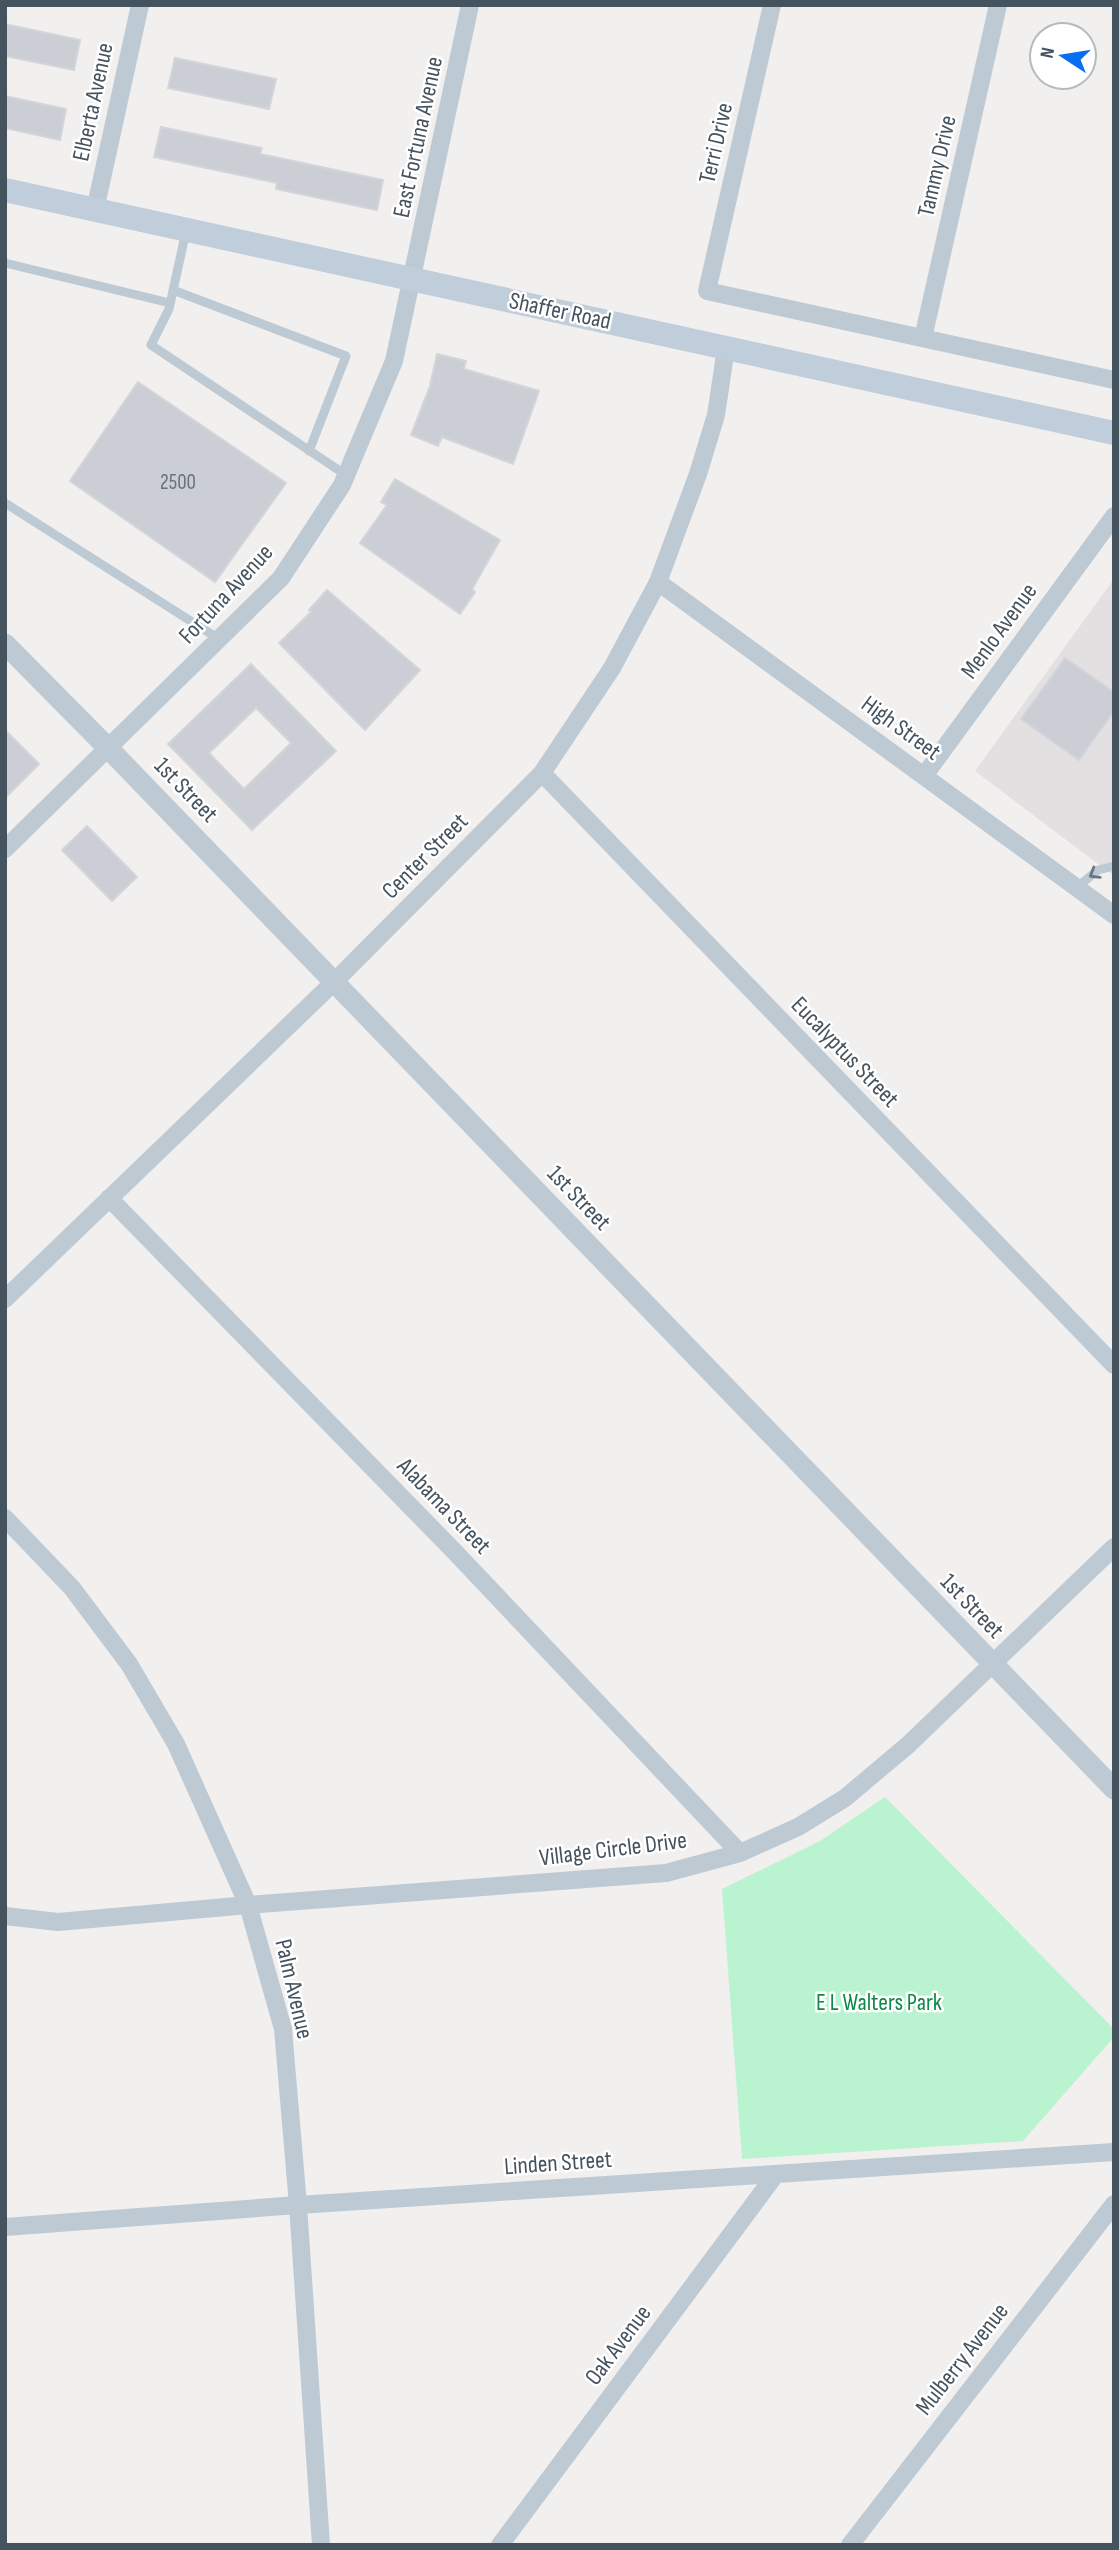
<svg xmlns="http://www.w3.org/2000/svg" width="1119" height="2550" viewBox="0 0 1119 2550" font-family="'Sofia Sans Condensed',sans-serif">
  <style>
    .education { fill: #e3e0e1 }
    .green { fill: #baf3d0 }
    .building { fill: #cbced4; stroke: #d3d5db; stroke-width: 2; fill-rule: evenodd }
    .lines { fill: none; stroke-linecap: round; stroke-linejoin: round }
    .service { stroke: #becad3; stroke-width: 9 }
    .minor { stroke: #becad3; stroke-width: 18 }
    .tertiary { stroke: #becad3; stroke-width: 21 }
    .secondary { stroke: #c0cdda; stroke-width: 24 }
    .oneway { stroke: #697782 }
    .labels { text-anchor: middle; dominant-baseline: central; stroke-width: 5; stroke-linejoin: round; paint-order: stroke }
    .number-label { font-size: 21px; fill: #66727c }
    .street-label { font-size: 24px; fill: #45535f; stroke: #fff }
    .park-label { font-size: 24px; fill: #0e884b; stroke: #fff }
  </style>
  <rect width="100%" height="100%" fill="#f2efef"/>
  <!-- education -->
  <path class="education" d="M 1114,579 L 1114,876 L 975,771 Z"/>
  <!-- green -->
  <path class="green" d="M 885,1797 L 1114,2029 L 1114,2037 L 1023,2141 L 742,2159 L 722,1889 L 820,1841 Z"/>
  <!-- building -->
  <path class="building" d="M 5,24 L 80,40 L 74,70 L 5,56 Z
    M 175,58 L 276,79 L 269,109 L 168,88 Z
    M 5,96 L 66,109 L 60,140 L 5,128 Z
    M 161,127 L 262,148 L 260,154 L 383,180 L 377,210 L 276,189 L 277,183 L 154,157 Z
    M 437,354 L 466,361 L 464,369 L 539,391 L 513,464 L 442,437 L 438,446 L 411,435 L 430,386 Z
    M 138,382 L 286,483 L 215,582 L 70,481 Z
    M 395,479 L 500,540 L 472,589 L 475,592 L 460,614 L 360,543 L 387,505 L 381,502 Z
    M 327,590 L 420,670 L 365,730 L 279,643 L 311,612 L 309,610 Z
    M 1065,658 L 1114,692 L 1114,711 L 1079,760 L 1021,719 Z
    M 251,664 L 336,751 L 252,830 L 168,744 ZM 256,708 L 291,743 L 244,789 L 209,753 Z
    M 5,730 L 39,764 L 5,798 Z
    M 87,826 L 137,877 L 112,901 L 62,850 Z"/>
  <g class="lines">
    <!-- service -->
    <path class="service" d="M 186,231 L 169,309 L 151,345 L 346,475
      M 5,263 L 170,303
      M 173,290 L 346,356 L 309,451
      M 5,503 L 219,639
      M 1076,888 L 1098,870 L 1114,866"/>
    <!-- minor -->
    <path class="minor" d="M 772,5 L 707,291 L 1114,380
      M 95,210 L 140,5
      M 923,338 L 998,5
      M 658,582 L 1114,915
      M 542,773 L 1114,1365
      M 924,776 L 1114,516
      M 5,849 L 281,578 L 342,485 L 394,361 L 470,5
      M 109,1198 L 453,1550 L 740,1853
      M 5,1299 L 334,982 L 542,773 L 612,668 L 658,582 L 698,474 L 716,415 L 726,348
      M 5,1518 L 72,1588 L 129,1664 L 176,1744 L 248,1905 L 283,2029 L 298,2205 L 321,2545
      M 5,1916 L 58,1922 L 248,1905 L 666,1873 L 740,1853 L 798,1827 L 845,1798 L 908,1745 L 1114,1547
      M 5,2227 L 298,2205 L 1114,2152
      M 500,2545 L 776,2174
      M 850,2545 L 1114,2204"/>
    <!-- tertiary -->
    <path class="tertiary" d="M 5,644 L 109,749 L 1114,1789"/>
    <!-- secondary -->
    <path class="secondary" d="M 5,190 L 1114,433"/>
  </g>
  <!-- one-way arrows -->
  <defs><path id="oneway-chevron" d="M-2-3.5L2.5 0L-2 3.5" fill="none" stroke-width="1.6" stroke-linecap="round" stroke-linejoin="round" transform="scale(1.75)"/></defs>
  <use class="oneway" href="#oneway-chevron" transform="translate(1094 874) rotate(149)"/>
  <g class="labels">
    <!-- number labels -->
    <g class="number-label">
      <text x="178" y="482">2500</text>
    </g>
    <!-- street labels -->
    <g class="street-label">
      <text transform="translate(93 102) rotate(-78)">Elberta Avenue</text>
      <text transform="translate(418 137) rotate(-78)">East Fortuna Avenue</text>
      <text transform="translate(716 143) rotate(-77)">Terri Drive</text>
      <text transform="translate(937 166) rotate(-77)">Tammy Drive</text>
      <text transform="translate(560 311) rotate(12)">Shaffer Road</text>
      <text transform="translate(226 594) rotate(-47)">Fortuna Avenue</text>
      <text transform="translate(999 631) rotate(-54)">Menlo Avenue</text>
      <text transform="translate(901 728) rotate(36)">High Street</text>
      <text transform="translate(186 790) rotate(46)">1st Street</text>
      <text transform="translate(425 856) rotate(-45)">Center Street</text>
      <text transform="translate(845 1052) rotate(46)">Eucalyptus Street</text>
      <text transform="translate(579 1198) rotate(46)">1st Street</text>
      <text transform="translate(444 1506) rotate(46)">Alabama Street</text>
      <text transform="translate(972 1606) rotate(46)">1st Street</text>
      <text transform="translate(613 1849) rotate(-7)">Village Circle Drive</text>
      <text transform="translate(294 1989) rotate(77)">Palm Avenue</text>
      <text transform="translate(558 2163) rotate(-4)">Linden Street</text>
      <text transform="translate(618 2345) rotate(-53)">Oak Avenue</text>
      <text transform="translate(962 2359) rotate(-52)">Mulberry Avenue</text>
    </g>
    <!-- park labels -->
    <g class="park-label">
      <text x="879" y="2002">E L Walters Park</text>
    </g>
  </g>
  <!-- border -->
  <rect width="1119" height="2550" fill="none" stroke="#45535f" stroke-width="14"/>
  <!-- north arrow -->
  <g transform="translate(1063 56) rotate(282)"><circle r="33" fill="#ffffff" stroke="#b5babf" stroke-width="2"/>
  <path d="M0-5L12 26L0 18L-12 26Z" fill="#076ff3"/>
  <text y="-10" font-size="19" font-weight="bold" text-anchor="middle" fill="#45535f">N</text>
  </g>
</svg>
